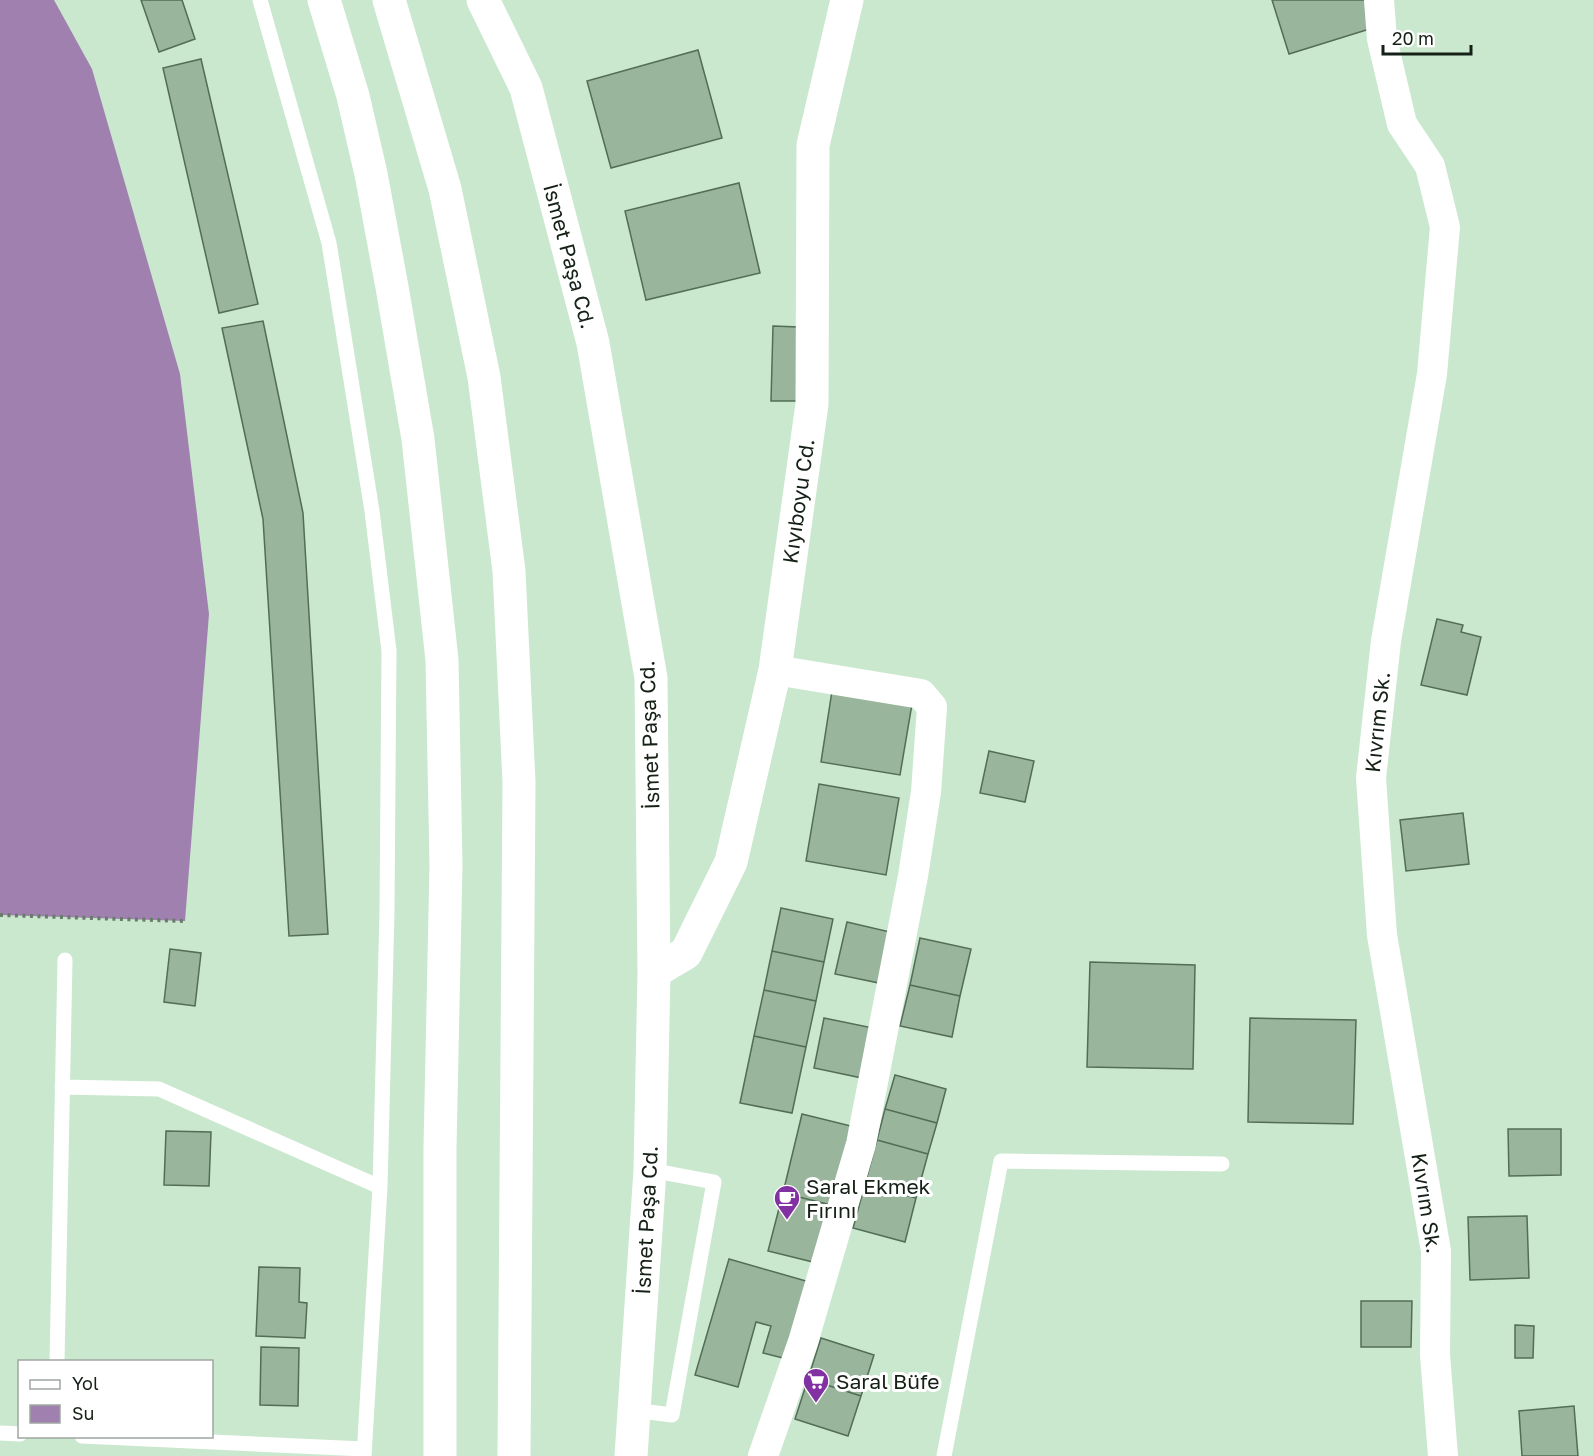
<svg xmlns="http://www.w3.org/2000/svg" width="1593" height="1456" viewBox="0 0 1593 1456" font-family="'Golos Text',sans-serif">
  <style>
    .water { fill: #9f80ae }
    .building { fill: #99b59c; stroke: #536d56; stroke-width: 1.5 }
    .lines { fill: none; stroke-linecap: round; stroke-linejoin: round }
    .path { stroke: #687c6a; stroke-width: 4; stroke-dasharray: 3 4.5; stroke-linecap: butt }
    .service { stroke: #fff; stroke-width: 15 }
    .minor { stroke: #fff; stroke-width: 30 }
    .tertiary { stroke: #fff; stroke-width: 33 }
    .trunk { stroke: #fff; stroke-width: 33 }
    .labels { text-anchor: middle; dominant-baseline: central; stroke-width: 6; stroke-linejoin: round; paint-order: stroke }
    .street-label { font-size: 21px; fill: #152016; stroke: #fff }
    .poi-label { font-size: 21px; fill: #152016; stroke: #fff; text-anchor: start }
  </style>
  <rect width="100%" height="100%" fill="#cae8ce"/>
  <!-- water -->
  <path class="water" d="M 0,0 L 54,0 L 92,69 L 180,374 L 209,614 L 185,921 L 0,915 Z"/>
  <!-- building -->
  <path class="building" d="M 141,0 L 182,0 L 195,39 L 159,52 Z
    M 1272,0 L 1367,0 L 1376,27 L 1289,54 Z
    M 698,50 L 722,138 L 611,168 L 587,81 Z
    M 201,59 L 258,304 L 219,313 L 163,68 Z
    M 739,183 L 760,273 L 646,300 L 625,211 Z
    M 263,321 L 303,513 L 328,934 L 289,936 L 263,519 L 222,328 Z
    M 773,326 L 799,327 L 797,401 L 771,401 Z
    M 1437,619 L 1463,625 L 1461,632 L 1481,637 L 1467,695 L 1421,685 Z
    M 832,691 L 912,704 L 900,775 L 821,762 Z
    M 989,751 L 1034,761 L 1025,802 L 980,793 Z
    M 819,784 L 899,798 L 886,875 L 806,861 Z
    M 1463,813 L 1469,864 L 1406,871 L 1400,820 Z
    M 781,908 L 833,919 L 824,962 L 772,951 Z
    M 847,922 L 890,932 L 879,983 L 835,974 Z
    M 920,938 L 971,949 L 960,996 L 910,985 Z
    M 170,949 L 201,953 L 195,1006 L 164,1002 Z
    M 772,951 L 824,962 L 816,1001 L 764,990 Z
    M 1090,962 L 1195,965 L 1193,1069 L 1087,1067 Z
    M 910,985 L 960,996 L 952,1037 L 900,1026 Z
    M 764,990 L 816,1001 L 806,1047 L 754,1036 Z
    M 824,1018 L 873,1028 L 862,1078 L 814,1068 Z
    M 1250,1018 L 1356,1020 L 1353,1124 L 1248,1122 Z
    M 754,1036 L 806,1047 L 792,1113 L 740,1103 Z
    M 895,1075 L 946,1089 L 937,1123 L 885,1109 Z
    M 885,1109 L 937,1123 L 928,1154 L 877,1140 Z
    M 802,1114 L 851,1126 L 831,1205 L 783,1193 Z
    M 1508,1129 L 1561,1129 L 1561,1175 L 1509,1176 Z
    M 166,1131 L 211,1132 L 209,1186 L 164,1185 Z
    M 877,1140 L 928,1154 L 916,1198 L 865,1184 Z
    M 865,1184 L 916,1198 L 905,1242 L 853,1228 Z
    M 783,1193 L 831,1205 L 817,1263 L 768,1251 Z
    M 1527,1216 L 1529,1278 L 1470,1280 L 1468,1217 Z
    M 729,1259 L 813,1283 L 791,1360 L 763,1353 L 771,1326 L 756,1322 L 738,1387 L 695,1375 Z
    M 259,1267 L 300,1268 L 299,1302 L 307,1303 L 305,1338 L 256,1336 Z
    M 1361,1301 L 1412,1301 L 1411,1347 L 1361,1347 Z
    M 1515,1325 L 1534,1326 L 1533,1358 L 1515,1358 Z
    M 821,1338 L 874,1355 L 861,1396 L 808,1379 Z
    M 261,1347 L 299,1348 L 298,1406 L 260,1405 Z
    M 808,1379 L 861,1396 L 848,1436 L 795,1419 Z
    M 1574,1406 L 1578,1456 L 1522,1456 L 1519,1411 Z"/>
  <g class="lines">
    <!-- path -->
    <path class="path" d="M 0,915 L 185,921"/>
    <!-- service -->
    <path class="service" d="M 260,0 L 329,243 L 372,511 L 389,651 L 387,911 L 380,1187 L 364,1456
      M 62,1087 L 159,1089 L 380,1187
      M 57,1362 L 65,960
      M 633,1410 L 672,1415 L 714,1182 L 650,1170
      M 0,1433 L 20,1434
      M 82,1436 L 364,1449
      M 944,1456 L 1001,1161 L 1222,1164"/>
    <!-- minor -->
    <path class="minor" d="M 1379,0 L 1382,39 L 1402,124 L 1430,166 L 1445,227 L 1432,374 L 1386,641 L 1371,778 L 1382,935 L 1436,1251 L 1435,1355 L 1443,1456
      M 763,1456 L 803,1342 L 861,1144 L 913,876 L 926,792 L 932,707 L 921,694 L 775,670"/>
    <!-- tertiary -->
    <path class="tertiary" d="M 483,0 L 526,88 L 593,343 L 651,678 L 654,972 L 650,1170 L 631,1456
      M 654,972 L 686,953 L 731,862 L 775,670 L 812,404 L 813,145 L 847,0"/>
    <!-- trunk -->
    <path class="trunk" d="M 324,0 L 353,96 L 371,174 L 392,287 L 418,439 L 442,660 L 446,865 L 440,1148 L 440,1456
      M 389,0 L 445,189 L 484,377 L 509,571 L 519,782 L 514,1456"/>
  </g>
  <!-- icons -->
  <defs>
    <g id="cafe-pin" transform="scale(1.35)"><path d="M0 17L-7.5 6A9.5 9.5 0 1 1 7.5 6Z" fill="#8131a1" stroke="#fff"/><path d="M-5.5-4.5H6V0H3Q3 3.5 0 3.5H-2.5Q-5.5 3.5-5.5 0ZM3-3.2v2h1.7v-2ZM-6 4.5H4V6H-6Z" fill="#fff"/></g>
    <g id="supermarket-pin" transform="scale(1.35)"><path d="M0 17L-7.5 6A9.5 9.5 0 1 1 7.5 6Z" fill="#8131a1" stroke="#fff"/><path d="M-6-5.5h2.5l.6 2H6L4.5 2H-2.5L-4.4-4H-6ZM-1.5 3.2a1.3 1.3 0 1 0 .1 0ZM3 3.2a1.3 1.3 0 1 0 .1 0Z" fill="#fff"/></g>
  </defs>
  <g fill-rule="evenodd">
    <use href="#cafe-pin" x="787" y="1198"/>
    <use href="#supermarket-pin" x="816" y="1381"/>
  </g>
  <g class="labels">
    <!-- street labels -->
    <g class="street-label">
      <text transform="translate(570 256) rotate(75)">İsmet Paşa Cd.</text>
      <text transform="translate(798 501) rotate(-82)">Kıyıboyu Cd.</text>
      <text transform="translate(1377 722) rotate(-84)">Kıvrım Sk.</text>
      <text transform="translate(649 735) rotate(-92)">İsmet Paşa Cd.</text>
      <text transform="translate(1427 1203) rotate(81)">Kıvrım Sk.</text>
      <text transform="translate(646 1220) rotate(-87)">İsmet Paşa Cd.</text>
    </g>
    <!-- poi labels -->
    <g class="poi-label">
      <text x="806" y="1186">Saral Ekmek<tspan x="806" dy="24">Fırını</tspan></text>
      <text x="836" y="1381">Saral Büfe</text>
    </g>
  </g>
  <!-- legend -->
  <rect x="18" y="1360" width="195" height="78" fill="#ffffff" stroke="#a1a6a2" stroke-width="1.5"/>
  <rect x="30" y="1380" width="30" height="9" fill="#ffffff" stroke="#a1a6a2" stroke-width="1.5"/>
  <text x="72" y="1390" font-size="18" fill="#152016">Yol</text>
  <rect x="30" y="1405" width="30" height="18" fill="#9f80ae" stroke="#a1a6a2" stroke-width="1.5"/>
  <text x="72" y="1420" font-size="18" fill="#152016">Su</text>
  <!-- scale -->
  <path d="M1383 45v9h88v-9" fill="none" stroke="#152016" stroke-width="3"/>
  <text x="1392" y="45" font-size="18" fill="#152016" stroke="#ffffff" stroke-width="4.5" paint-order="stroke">20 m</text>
</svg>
